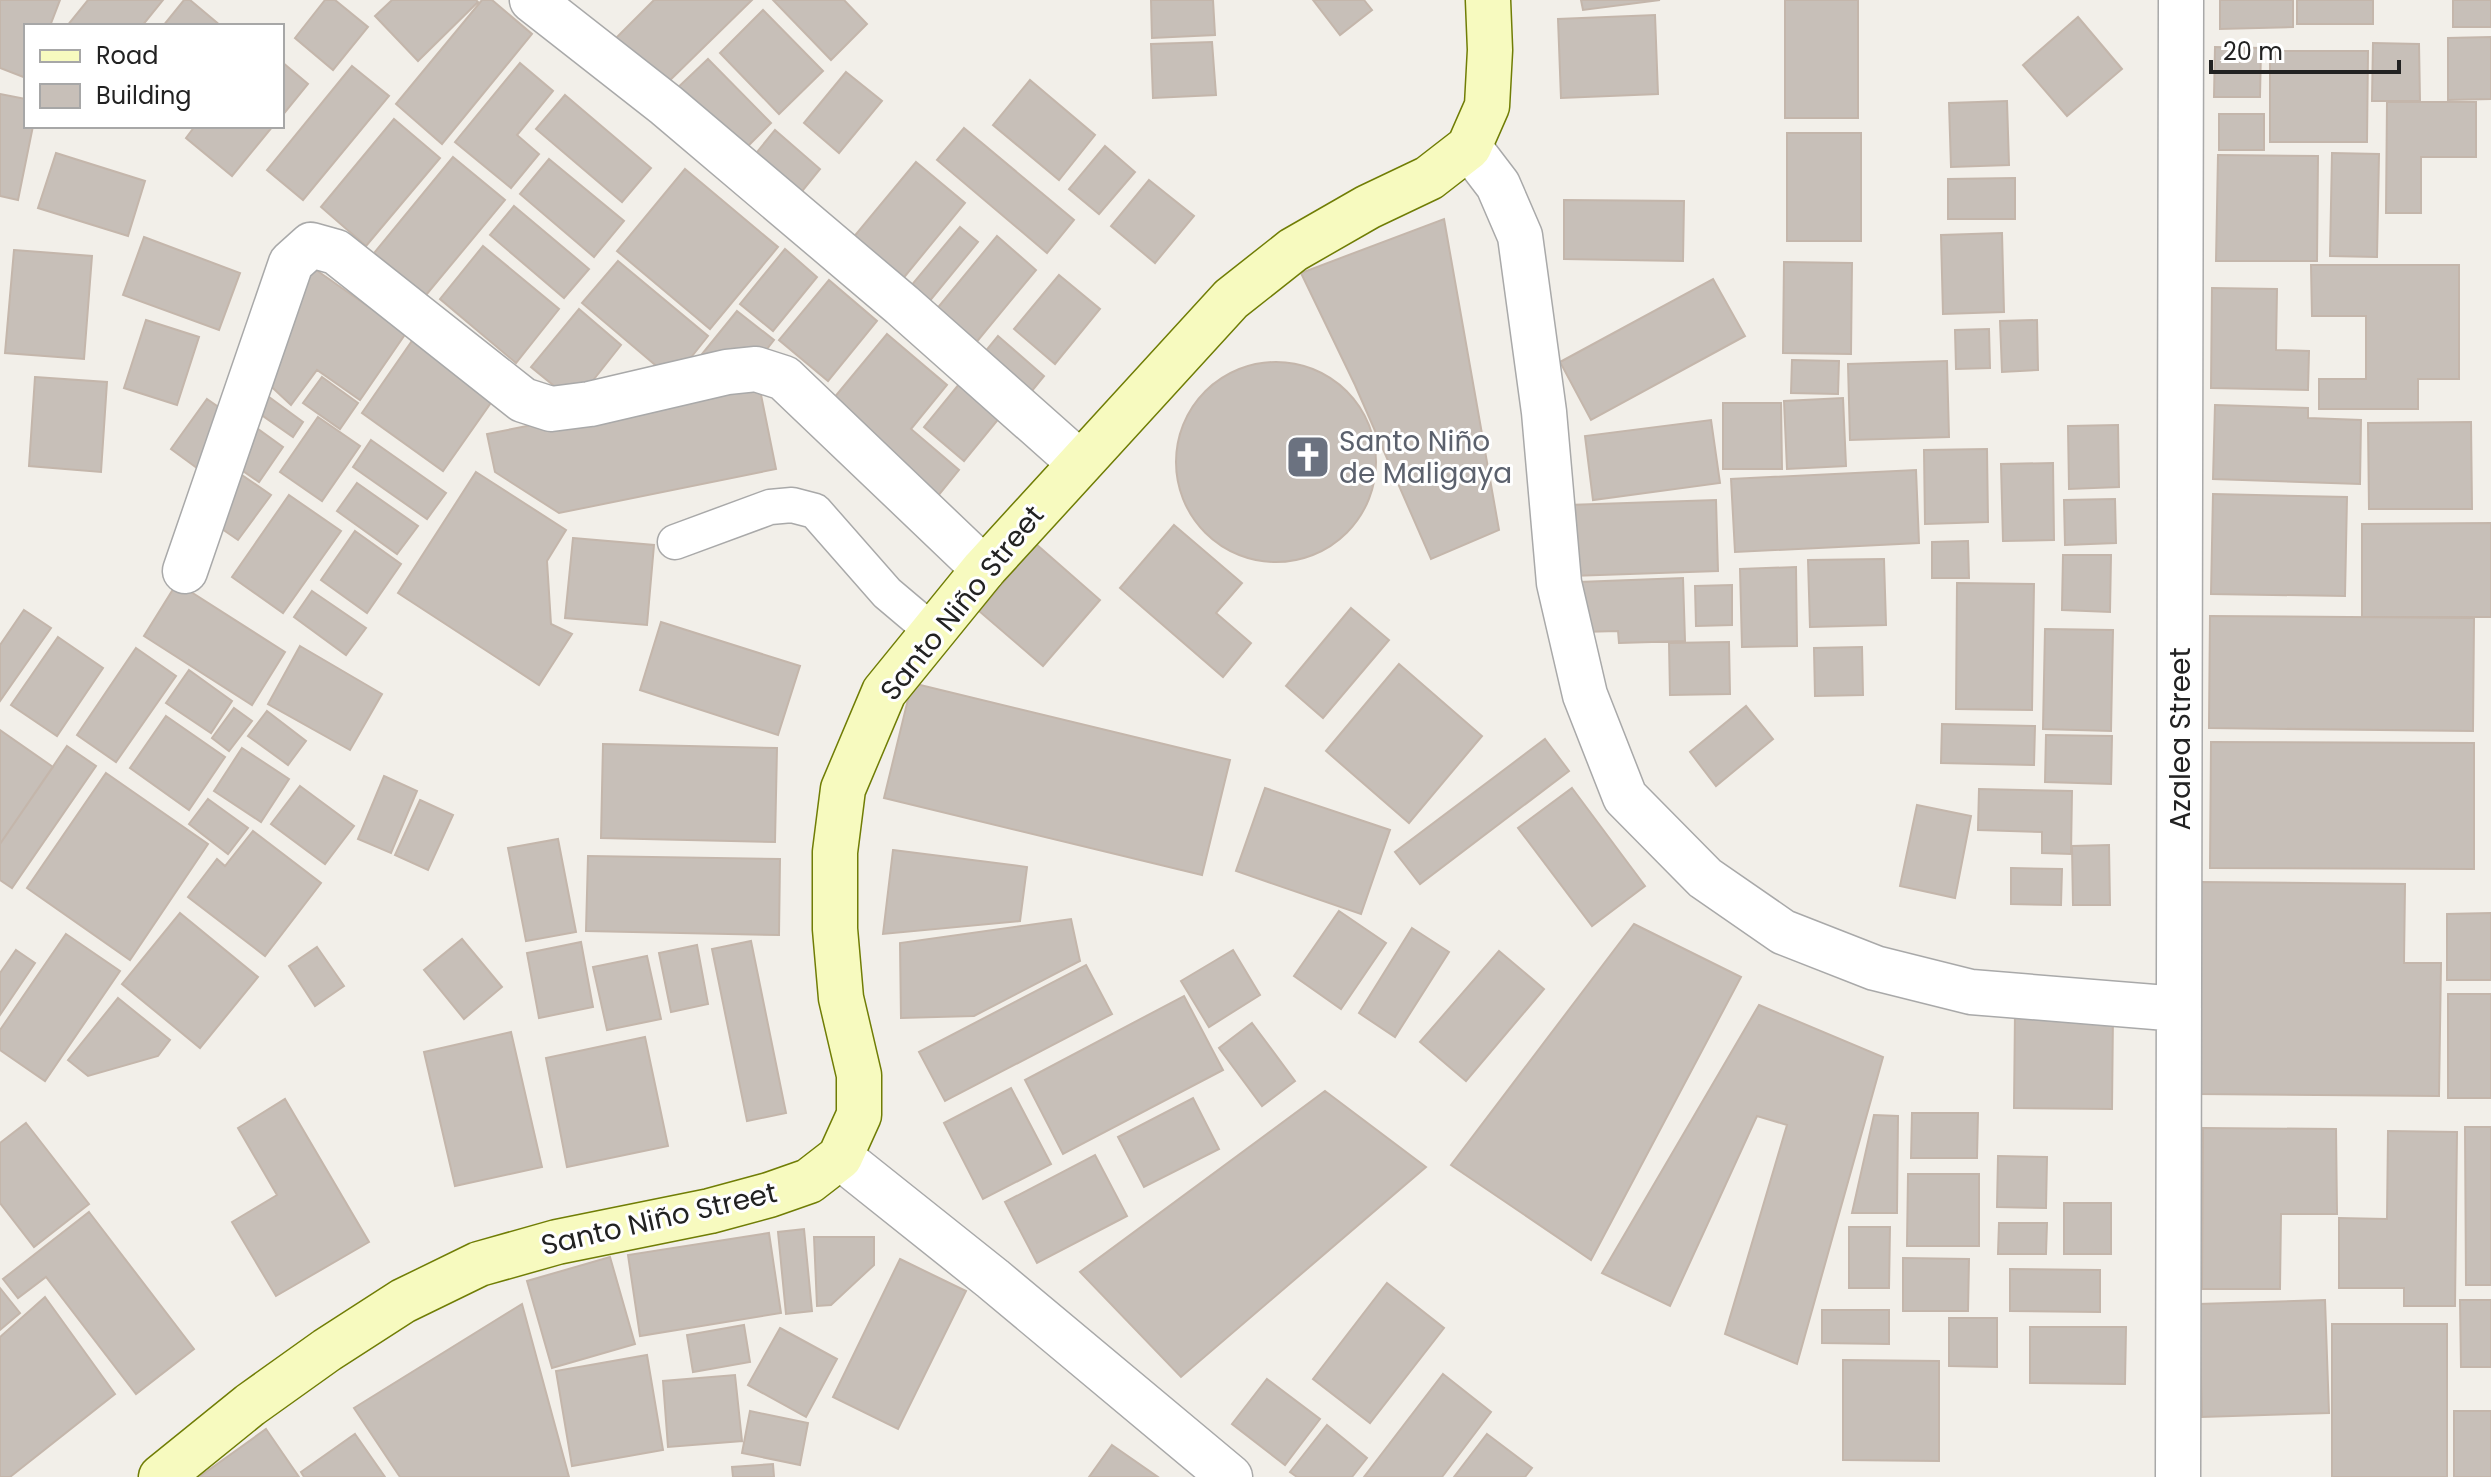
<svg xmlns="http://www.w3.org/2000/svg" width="2491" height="1477" viewBox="0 0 2491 1477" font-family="Poppins,sans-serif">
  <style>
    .building { fill: #c7bfb8; stroke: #c4b6ab; stroke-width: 2 }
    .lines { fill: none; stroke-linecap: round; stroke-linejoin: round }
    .service-casing { stroke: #a9a9a9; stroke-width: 37 }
    .minor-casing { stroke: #a9a9a9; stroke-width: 47 }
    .tertiary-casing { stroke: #a9a9a9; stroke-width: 47 }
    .secondary-casing { stroke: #707d05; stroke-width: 47 }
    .service { stroke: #fff; stroke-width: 34 }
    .minor { stroke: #fff; stroke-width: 44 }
    .tertiary { stroke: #fff; stroke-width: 44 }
    .secondary { stroke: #f7fabf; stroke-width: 44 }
    .labels { text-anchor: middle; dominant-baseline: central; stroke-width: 6; stroke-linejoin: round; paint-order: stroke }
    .worship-label { font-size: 28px; fill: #5b616d; stroke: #fff; text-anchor: start }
    .street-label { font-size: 28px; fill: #222; stroke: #fff }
  </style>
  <rect width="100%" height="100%" fill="#f2efe9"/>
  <!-- building -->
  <path class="building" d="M 0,0 L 60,0 L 50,26 L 26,26 L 26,78 L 0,68 Z
    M 88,0 L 163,0 L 142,26 L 67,26 Z
    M 184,0 L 190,0 L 221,26 L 163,26 Z
    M 325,0 L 335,0 L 368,27 L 333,70 L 295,38 Z
    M 392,0 L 476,0 L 478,2 L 418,61 L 375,16 Z
    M 482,0 L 492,0 L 532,34 L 442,144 L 396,104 Z
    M 654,0 L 752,0 L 663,87 L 616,38 Z
    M 773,0 L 844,0 L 867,24 L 831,60 Z
    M 1151,0 L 1213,0 L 1215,35 L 1152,38 Z
    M 1313,0 L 1364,0 L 1372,10 L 1340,35 Z
    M 1581,0 L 1660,0 L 1583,10 Z
    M 1785,0 L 1858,0 L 1858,118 L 1785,118 Z
    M 2220,0 L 2293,0 L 2293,27 L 2220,29 Z
    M 2297,0 L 2373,0 L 2373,24 L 2297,24 Z
    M 2453,0 L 2491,0 L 2491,27 L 2453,27 Z
    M 763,10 L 823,71 L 779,114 L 720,53 Z
    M 1655,15 L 1658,94 L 1561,98 L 1558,19 Z
    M 2078,17 L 2122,69 L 2067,116 L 2023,65 Z
    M 2491,37 L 2491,99 L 2448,100 L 2448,38 Z
    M 1212,42 L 1216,95 L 1153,98 L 1151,44 Z
    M 2373,43 L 2419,44 L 2420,101 L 2372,101 Z
    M 2215,47 L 2261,48 L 2260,97 L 2214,97 Z
    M 2270,51 L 2368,51 L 2367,142 L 2270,142 Z
    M 708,59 L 771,123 L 734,160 L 671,94 Z
    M 282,62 L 308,84 L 282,116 Z
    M 520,63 L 553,91 L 517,135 L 539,154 L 511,188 L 455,142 Z
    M 352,66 L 389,96 L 303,200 L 267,170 Z
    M 846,72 L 882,101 L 839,153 L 804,123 Z
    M 1030,80 L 1095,135 L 1059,180 L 993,125 Z
    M 0,94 L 26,99 L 26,126 L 33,126 L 18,200 L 0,196 Z
    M 565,95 L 651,168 L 622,202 L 536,129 Z
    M 2007,101 L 2009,165 L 1951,167 L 1949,103 Z
    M 2387,102 L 2476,102 L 2476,157 L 2421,157 L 2421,213 L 2386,213 Z
    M 2219,114 L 2264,114 L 2264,150 L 2219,150 Z
    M 394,119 L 440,158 L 366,246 L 321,207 Z
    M 195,126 L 273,126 L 232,176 L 186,138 Z
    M 964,128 L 1074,220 L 1047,253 L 937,160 Z
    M 775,130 L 820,169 L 790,206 L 744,168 Z
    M 1787,133 L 1861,133 L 1861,241 L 1787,241 Z
    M 1105,146 L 1135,172 L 1099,214 L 1069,189 Z
    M 56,153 L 145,181 L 128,236 L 38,208 Z
    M 2332,153 L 2379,154 L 2377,257 L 2330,256 Z
    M 2218,155 L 2318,156 L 2317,261 L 2216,261 Z
    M 453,157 L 505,200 L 426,295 L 374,253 Z
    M 549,159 L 624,221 L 594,257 L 520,194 Z
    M 916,162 L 965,203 L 892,292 L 842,251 Z
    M 685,169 L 778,247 L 710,329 L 617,251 Z
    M 2015,178 L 2015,219 L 1948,219 L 1948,179 Z
    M 1149,180 L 1194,216 L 1155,263 L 1111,226 Z
    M 1564,200 L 1684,201 L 1683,261 L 1564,259 Z
    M 514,206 L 589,269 L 564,298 L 490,235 Z
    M 1444,219 L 1499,530 L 1431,559 L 1355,385 L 1301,273 Z
    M 960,227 L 978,242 L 919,314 L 900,299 Z
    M 2002,233 L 2004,312 L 1943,314 L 1941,235 Z
    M 997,236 L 1036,270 L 965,356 L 926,322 Z
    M 144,237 L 240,273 L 219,330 L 123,295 Z
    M 483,246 L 559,309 L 516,363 L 440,299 Z
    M 785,249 L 817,277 L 773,331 L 740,304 Z
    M 14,250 L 92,256 L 84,359 L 5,353 Z
    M 618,261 L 708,336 L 673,380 L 582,303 Z
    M 1784,262 L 1852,263 L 1851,354 L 1783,353 Z
    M 309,265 L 406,333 L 360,400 L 317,370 L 291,405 L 260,376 Z
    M 2311,265 L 2459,265 L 2459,379 L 2418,379 L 2418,409 L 2319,409 L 2319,379 L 2366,379 L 2366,316 L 2312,316 Z
    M 1059,275 L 1100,309 L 1055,364 L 1014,329 Z
    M 1713,279 L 1745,336 L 1591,420 L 1560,362 Z
    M 829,280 L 877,321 L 828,381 L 779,340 Z
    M 2212,288 L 2277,289 L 2276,350 L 2309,351 L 2308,390 L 2211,388 Z
    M 579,309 L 621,345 L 575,403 L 531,367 Z
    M 737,311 L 774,340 L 763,354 L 685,375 Z
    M 146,320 L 199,337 L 177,405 L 124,388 Z
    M 2037,320 L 2038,370 L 2002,372 L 2000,321 Z
    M 1989,329 L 1990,368 L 1956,369 L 1955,330 Z
    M 887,334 L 947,385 L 911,429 L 959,470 L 933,502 L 824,410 Z
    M 998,336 L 1044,376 L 1022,403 L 975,364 Z
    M 414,338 L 495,397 L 443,471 L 362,413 Z
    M 1792,360 L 1839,361 L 1838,394 L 1791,393 Z
    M 1947,361 L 1949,437 L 1850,440 L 1848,364 Z
    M1176 462a100 100 0 1 1 200 0a100 100 0 1 1-200 0Z
    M 35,377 L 107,382 L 101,472 L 29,466 Z
    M 322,377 L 358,403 L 340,429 L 303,403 Z
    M 758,380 L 776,469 L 559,513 L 495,472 L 487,434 Z
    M 960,383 L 1001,416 L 964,461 L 924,427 Z
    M 265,394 L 303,422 L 293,437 L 253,409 Z
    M 1843,398 L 1846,466 L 1787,469 L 1784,401 Z
    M 207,399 L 227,413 L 205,474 L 171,449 Z
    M 1723,403 L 1781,403 L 1782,469 L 1723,469 Z
    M 2215,405 L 2308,408 L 2308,418 L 2361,420 L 2360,484 L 2213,479 Z
    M 318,417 L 360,446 L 322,501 L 280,472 Z
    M 1711,420 L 1720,483 L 1593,500 L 1585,436 Z
    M 2471,422 L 2472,509 L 2369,509 L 2368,423 Z
    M 2118,425 L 2119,487 L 2069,489 L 2068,426 Z
    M 254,426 L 283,447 L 259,482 L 230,462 Z
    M 371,440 L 446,493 L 427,519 L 353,467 Z
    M 1987,449 L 1988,522 L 1925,524 L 1924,450 Z
    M 2053,463 L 2054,540 L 2003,541 L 2001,464 Z
    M 1916,470 L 1919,543 L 1735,552 L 1731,479 Z
    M 476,472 L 566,530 L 547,561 L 551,624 L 572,634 L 539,685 L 398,593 Z
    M 239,473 L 271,495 L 238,540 L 206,518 Z
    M 357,483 L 418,526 L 397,554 L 337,511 Z
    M 2213,494 L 2347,497 L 2345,596 L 2211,594 Z
    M 289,495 L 341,531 L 283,613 L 232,577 Z
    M 2115,499 L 2116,543 L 2065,545 L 2064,500 Z
    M 1716,500 L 1718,571 L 1571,576 L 1568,505 Z
    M 2491,523 L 2491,617 L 2362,617 L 2362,524 Z
    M 1174,525 L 1242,583 L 1216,613 L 1251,643 L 1223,677 L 1120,588 Z
    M 355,531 L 401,564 L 367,613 L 321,580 Z
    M 573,538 L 654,545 L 647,625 L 565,618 Z
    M 1968,541 L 1969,578 L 1932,578 L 1932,542 Z
    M 1036,544 L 1100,600 L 1043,666 L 979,611 Z
    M 2063,555 L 2111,555 L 2110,612 L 2062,610 Z
    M 1884,559 L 1886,625 L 1810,627 L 1808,560 Z
    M 1796,567 L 1797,646 L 1742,647 L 1740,569 Z
    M 1683,578 L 1685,641 L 1619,643 L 1618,631 L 1581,632 L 1579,582 Z
    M 177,583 L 285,652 L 252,705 L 144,636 Z
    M 1957,583 L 2034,584 L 2032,710 L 1956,709 Z
    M 1732,585 L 1732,625 L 1696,626 L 1695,586 Z
    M 312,591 L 366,628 L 346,655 L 294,617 Z
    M 1351,608 L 1389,640 L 1323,718 L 1286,686 Z
    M 24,610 L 51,628 L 0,701 L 0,645 Z
    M 2210,616 L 2474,618 L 2473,731 L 2209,728 Z
    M 661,622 L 800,666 L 778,735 L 640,690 Z
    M 2045,629 L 2113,630 L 2111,731 L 2043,729 Z
    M 58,637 L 103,668 L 57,736 L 11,705 Z
    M 1729,642 L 1730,694 L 1670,695 L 1669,643 Z
    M 300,646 L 382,694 L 350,750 L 268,704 Z
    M 1862,647 L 1863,695 L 1815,696 L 1814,648 Z
    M 136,648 L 176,676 L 116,762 L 77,735 Z
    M 1399,664 L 1482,736 L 1409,823 L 1326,751 Z
    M 189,670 L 232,701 L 211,733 L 166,703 Z
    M 912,683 L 1230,760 L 1202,875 L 884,798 Z
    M 1746,706 L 1773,739 L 1716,786 L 1690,752 Z
    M 234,708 L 252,721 L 229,751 L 212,738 Z
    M 267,711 L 306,741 L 288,765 L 248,736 Z
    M 166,716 L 225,757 L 189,810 L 130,768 Z
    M 1942,724 L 2035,726 L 2034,765 L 1941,763 Z
    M 0,730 L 53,767 L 0,844 Z
    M 2046,735 L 2112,736 L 2111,784 L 2045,782 Z
    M 1545,739 L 1569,771 L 1420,884 L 1395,852 Z
    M 2211,742 L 2474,743 L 2474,869 L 2210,868 Z
    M 603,744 L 777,748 L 775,842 L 601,838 Z
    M 67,746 L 96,766 L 12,888 L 0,880 L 0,844 Z
    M 242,748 L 289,779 L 261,822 L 214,791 Z
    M 106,773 L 208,844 L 130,960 L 27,888 Z
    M 384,776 L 417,791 L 391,853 L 358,839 Z
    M 300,786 L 354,826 L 325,864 L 271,824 Z
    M 1265,788 L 1390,830 L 1361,914 L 1236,871 Z
    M 1572,788 L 1645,886 L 1592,926 L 1518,828 Z
    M 1979,789 L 2072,791 L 2071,854 L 2042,853 L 2042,832 L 1978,830 Z
    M 208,799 L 248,828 L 228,854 L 189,824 Z
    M 420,800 L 453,815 L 428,870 L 395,855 Z
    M 1917,805 L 1971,816 L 1955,898 L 1900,886 Z
    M 253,831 L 321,883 L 265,956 L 188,897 L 217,859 L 225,866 Z
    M 558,839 L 576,932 L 526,941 L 508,848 Z
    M 2109,845 L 2110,905 L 2073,905 L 2072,846 Z
    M 893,850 L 1027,867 L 1020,921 L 883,934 Z
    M 588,856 L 780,859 L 779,935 L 586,931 Z
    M 2011,868 L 2062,869 L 2061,905 L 2011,904 Z
    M 2200,882 L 2405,884 L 2404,963 L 2441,963 L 2439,1096 L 2198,1094 Z
    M 1339,911 L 1386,943 L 1341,1009 L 1294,976 Z
    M 180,913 L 258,977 L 200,1048 L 122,984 Z
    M 2491,913 L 2491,980 L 2447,980 L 2447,914 Z
    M 1071,919 L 1080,961 L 974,1016 L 901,1018 L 900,943 Z
    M 1634,924 L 1741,977 L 1591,1260 L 1451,1165 Z
    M 1412,928 L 1449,952 L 1395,1037 L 1359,1013 Z
    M 66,934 L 120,971 L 45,1081 L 0,1050 L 0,1030 Z
    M 462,939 L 502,987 L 464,1019 L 424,970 Z
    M 751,941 L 786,1113 L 747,1121 L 712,949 Z
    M 581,942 L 593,1007 L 539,1018 L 527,953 Z
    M 697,945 L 708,1004 L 671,1012 L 659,953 Z
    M 317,947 L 344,986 L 315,1006 L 289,966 Z
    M 16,950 L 35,963 L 0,1015 L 0,973 Z
    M 1233,950 L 1260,995 L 1209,1027 L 1181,981 Z
    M 1499,951 L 1544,989 L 1466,1081 L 1420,1042 Z
    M 647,956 L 661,1019 L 607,1030 L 593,967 Z
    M 1086,965 L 1112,1014 L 945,1101 L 919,1052 Z
    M 2448,994 L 2491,994 L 2491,1098 L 2448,1098 Z
    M 1184,996 L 1223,1070 L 1063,1154 L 1025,1080 Z
    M 118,998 L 170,1040 L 158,1056 L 88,1076 L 68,1060 Z
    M 1759,1005 L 1883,1057 L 1797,1364 L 1725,1334 L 1787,1125 L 1757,1116 L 1670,1306 L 1602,1273 Z
    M 2015,1012 L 2113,1013 L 2112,1109 L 2014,1108 Z
    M 1252,1023 L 1295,1081 L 1262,1106 L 1219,1048 Z
    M 511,1032 L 542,1167 L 455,1186 L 424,1052 Z
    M 645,1037 L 668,1146 L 567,1167 L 546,1058 Z
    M 1011,1088 L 1051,1164 L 983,1199 L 944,1123 Z
    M 1325,1091 L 1426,1167 L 1181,1377 L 1080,1272 Z
    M 1193,1098 L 1219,1149 L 1144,1187 L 1118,1137 Z
    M 285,1099 L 369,1242 L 276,1296 L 232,1222 L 277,1195 L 238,1128 Z
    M 1912,1113 L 1978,1113 L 1977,1158 L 1911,1158 Z
    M 1874,1115 L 1898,1116 L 1897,1213 L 1852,1213 Z
    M 26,1123 L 89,1204 L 34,1247 L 0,1203 L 0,1143 Z
    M 2465,1127 L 2491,1127 L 2491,1285 L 2466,1285 Z
    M 2203,1128 L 2336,1129 L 2337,1214 L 2281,1214 L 2280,1289 L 2202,1289 Z
    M 2388,1131 L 2457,1132 L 2455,1306 L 2404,1306 L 2404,1288 L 2339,1288 L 2339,1218 L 2387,1219 Z
    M 1095,1155 L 1127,1216 L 1037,1263 L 1005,1202 Z
    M 1998,1156 L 2047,1157 L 2046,1208 L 1997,1207 Z
    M 1908,1174 L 1979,1174 L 1979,1246 L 1907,1246 Z
    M 2064,1203 L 2111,1203 L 2111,1254 L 2064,1254 Z
    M 89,1212 L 194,1349 L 136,1394 L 46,1277 L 18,1298 L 3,1279 Z
    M 1999,1223 L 2047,1223 L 2046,1254 L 1998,1254 Z
    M 1849,1227 L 1890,1227 L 1889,1288 L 1849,1288 Z
    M 804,1229 L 812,1311 L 786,1314 L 778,1232 Z
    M 769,1233 L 781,1313 L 640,1336 L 628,1255 Z
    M 814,1237 L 874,1237 L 874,1265 L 831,1305 L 817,1306 Z
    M 610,1257 L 635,1344 L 552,1368 L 527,1281 Z
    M 1903,1258 L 1969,1259 L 1968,1311 L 1903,1311 Z
    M 900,1259 L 966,1291 L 898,1429 L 833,1397 Z
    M 2010,1269 L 2100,1270 L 2100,1312 L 2010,1311 Z
    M 1387,1283 L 1444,1328 L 1370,1423 L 1313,1379 Z
    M 0,1288 L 20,1313 L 0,1330 Z
    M 45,1297 L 115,1394 L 10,1477 L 0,1477 L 0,1337 Z
    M 2325,1300 L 2329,1413 L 2202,1417 L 2199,1304 Z
    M 2460,1300 L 2491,1300 L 2491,1367 L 2461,1367 Z
    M 522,1304 L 569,1477 L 400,1477 L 354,1408 Z
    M 1822,1310 L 1889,1310 L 1889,1344 L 1822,1343 Z
    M 1949,1318 L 1997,1318 L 1997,1367 L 1949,1366 Z
    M 2332,1324 L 2447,1324 L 2447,1477 L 2332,1477 Z
    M 744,1325 L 750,1362 L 693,1372 L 687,1335 Z
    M 2030,1327 L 2126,1327 L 2125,1384 L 2030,1383 Z
    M 780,1328 L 837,1359 L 806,1417 L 748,1385 Z
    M 647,1355 L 663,1450 L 572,1466 L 556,1371 Z
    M 1843,1360 L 1939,1361 L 1939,1461 L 1843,1460 Z
    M 1443,1374 L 1491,1412 L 1442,1477 L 1364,1477 Z
    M 735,1375 L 742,1441 L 668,1447 L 663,1381 Z
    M 1267,1379 L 1320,1419 L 1285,1465 L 1232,1424 Z
    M 750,1411 L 808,1423 L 800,1465 L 742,1453 Z
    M 2454,1411 L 2491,1411 L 2491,1477 L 2454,1477 Z
    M 1327,1425 L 1367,1458 L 1352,1477 L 1297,1477 L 1290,1472 Z
    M 266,1429 L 299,1477 L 199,1477 Z
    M 355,1434 L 385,1477 L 304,1477 L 301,1472 Z
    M 1487,1434 L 1532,1468 L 1525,1477 L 1454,1477 Z
    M 1112,1445 L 1158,1477 L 1089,1477 Z
    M 773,1464 L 774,1477 L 733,1477 L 732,1467 Z"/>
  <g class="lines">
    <!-- service casing -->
    <g class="service-casing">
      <path id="service" d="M 675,542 L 770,507 L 792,505 L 815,511 L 887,593 L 932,631"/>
    </g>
    <!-- minor casing -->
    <g class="minor-casing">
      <path id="minor" d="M 532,0 L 666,105 L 902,305 L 1080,463
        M 1469,147 L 1498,185 L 1520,236 L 1544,412 L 1559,583 L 1585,695 L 1625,797 L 1705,878 L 1783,932 L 1875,968 L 1971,992 L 2179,1009
        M 185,571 L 291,263 L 311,245 L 336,252 L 523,400 L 551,409 L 590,404 L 727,372 L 756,369 L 784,378 L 984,569
        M 2178,1477 L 2181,0"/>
    </g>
    <!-- tertiary casing -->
    <g class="tertiary-casing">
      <path id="tertiary" d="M 840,1157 L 993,1279 L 1230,1477"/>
    </g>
    <!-- secondary casing -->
    <g class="secondary-casing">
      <path id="secondary" d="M 161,1477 L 250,1405 L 327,1350 L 403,1301 L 479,1264 L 557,1242 L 710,1211 L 769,1195 L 809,1181 L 840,1157 L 859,1115 L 859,1075 L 841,998 L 835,929 L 835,852 L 843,789 L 884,692 L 984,569 L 1231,299 L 1293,250 L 1368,207 L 1429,178 L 1469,147 L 1487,106 L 1490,50 L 1488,0"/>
    </g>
    <!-- service -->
    <use href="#service" class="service"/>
    <!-- minor -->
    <use href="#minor" class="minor"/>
    <!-- tertiary -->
    <use href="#tertiary" class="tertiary"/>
    <!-- secondary -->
    <use href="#secondary" class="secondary"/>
  </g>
  <!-- icons -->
  <defs>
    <g id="church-square" transform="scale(2.3)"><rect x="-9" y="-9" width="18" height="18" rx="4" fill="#6b7280" stroke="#fff"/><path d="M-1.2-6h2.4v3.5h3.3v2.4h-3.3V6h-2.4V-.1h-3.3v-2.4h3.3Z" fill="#fff"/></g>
  </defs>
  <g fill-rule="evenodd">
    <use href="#church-square" x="1308" y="457"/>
  </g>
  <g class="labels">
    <!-- worship labels -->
    <g class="worship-label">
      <text x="1339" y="441">Santo Niño<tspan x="1339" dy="32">de Maligaya</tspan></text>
    </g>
    <!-- street labels -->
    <g class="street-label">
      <text transform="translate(962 603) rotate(-51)">Santo Niño Street</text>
      <text transform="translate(2180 739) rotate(-90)">Azalea Street</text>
      <text transform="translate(659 1219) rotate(-13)">Santo Niño Street</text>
    </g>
  </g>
  <!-- legend -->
  <rect x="24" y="24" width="260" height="104" fill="#ffffff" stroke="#a7a7a7" stroke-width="2"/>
  <rect x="40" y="50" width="40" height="12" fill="#f7fabf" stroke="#a7a7a7" stroke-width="2"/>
  <text x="96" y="64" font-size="24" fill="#222222">Road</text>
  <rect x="40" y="84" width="40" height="24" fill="#c7bfb8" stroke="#a7a7a7" stroke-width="2"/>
  <text x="96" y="104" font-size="24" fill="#222222">Building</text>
  <!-- scale -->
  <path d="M2211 60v12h188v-12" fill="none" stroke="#222222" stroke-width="4"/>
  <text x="2223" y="60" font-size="24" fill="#222222" stroke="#ffffff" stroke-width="6" paint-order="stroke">20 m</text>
</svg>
